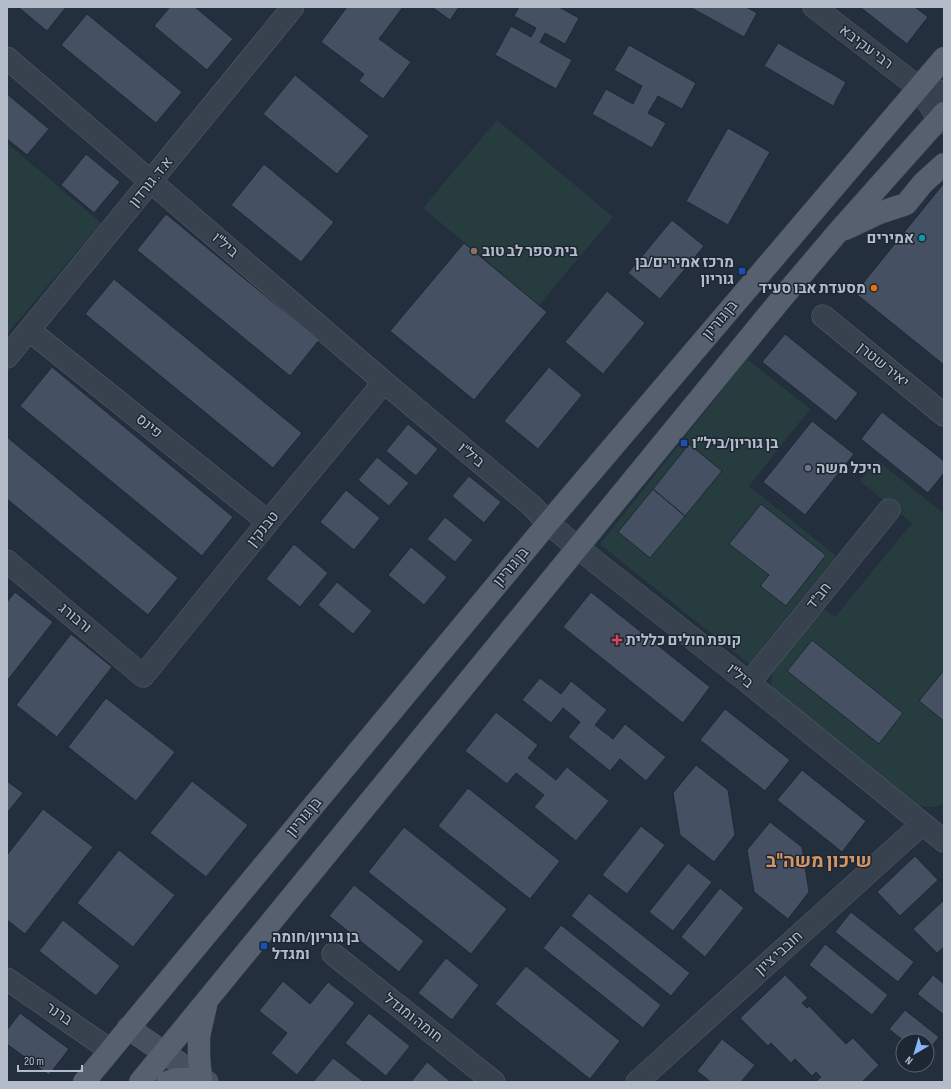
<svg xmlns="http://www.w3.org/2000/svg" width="951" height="1089" viewBox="0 0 951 1089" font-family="'Sofia Sans Condensed',Heebo,sans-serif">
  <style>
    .green { fill: #263c3f }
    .building { fill: #455162; stroke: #1f2835 }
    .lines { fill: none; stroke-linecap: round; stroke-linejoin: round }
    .street-casing { stroke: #565f6c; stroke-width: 23 }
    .secondary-casing { stroke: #565f6c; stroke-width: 23 }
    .primary-casing { stroke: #414a57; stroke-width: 23 }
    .street { stroke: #38414e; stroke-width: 22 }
    .secondary { stroke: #465061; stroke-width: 22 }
    .primary { stroke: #56606e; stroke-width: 22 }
    .culture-dot { fill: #0f9aa8; stroke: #1d2633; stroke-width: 1.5 }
    .education-dot { fill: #8d6e63; stroke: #1d2633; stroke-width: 1.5 }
    .transit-dot { fill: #1a4fb4; stroke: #1d2633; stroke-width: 1.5 }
    .food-dot { fill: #e8710a; stroke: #1d2633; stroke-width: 1.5 }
    .worship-dot { fill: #6b7280; stroke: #1d2633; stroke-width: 1.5 }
    .health-dot { fill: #e0444e; stroke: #1d2633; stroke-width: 1.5 }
    .labels { text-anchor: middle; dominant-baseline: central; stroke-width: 3; stroke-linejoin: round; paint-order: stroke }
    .street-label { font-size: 15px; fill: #b4bcc9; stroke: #1d2633 }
    .poi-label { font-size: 15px; font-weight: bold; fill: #b4bcc9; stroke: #1d2633; text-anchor: start }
    .district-label { font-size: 19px; font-weight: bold; fill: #d59563; stroke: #1d2633 }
  </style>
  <rect width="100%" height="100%" fill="#242f3e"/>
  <!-- green -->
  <path class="green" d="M 497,120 L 613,217 L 539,305 L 423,208 Z
    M 7,143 L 101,223 L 7,334 Z
    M 747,359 L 810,409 L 749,486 L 836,556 L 749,664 L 600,544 Z
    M 877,460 L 944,514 L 944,804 C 934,808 928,808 918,805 L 775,691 L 771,684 L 773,669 L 822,608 L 835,617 L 912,523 L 860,481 Z"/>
  <!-- building -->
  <path class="building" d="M 18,7 L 66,7 L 47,31 Z
    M 170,7 L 195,7 L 233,39 L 207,70 L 154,26 Z
    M 347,7 L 403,7 L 379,39 L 411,62 L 383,99 L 359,81 L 364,74 L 321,42 Z
    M 432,7 L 459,7 L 450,20 Z
    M 519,7 L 559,7 L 579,18 L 565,44 L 545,33 L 540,42 L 572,60 L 556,89 L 495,55 L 511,26 L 531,37 L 536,28 L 514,16 Z
    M 690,7 L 746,7 L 757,13 L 744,37 Z
    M 860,7 L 915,7 L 928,17 L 907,44 Z
    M 87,14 L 182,92 L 156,123 L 61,45 Z
    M 778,43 L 846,82 L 833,106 L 764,66 Z
    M 629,45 L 696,83 L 682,109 L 658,96 L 648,113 L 666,123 L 652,148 L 592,114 L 606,89 L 633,104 L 642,86 L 614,70 Z
    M 295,75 L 369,136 L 337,174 L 263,114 Z
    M 7,94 L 49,129 L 27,155 L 7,139 Z
    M 728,128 L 770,152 L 728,225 L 686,201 Z
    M 86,154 L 120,182 L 94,213 L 61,185 Z
    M 264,164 L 334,222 L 301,262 L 231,205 Z
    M 944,183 L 944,365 L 855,293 Z
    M 166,214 L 319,340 L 290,376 L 137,250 Z
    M 672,220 L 704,246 L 660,299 L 628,273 Z
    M 464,243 L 547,312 L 474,400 L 390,331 Z
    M 114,279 L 302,433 L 273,468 L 85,314 Z
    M 607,291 L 645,323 L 603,374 L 565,342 Z
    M 785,334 L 858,393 L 836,421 L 762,362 Z
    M 52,367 L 233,517 L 202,556 L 20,406 Z
    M 549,367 L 582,395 L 538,449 L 504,421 Z
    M 882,412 L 944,461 L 944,473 L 928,493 L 861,439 Z
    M 812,421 L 854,454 L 805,515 L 763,482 Z
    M 408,424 L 438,449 L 416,476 L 386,451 Z
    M 7,437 L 178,578 L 148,615 L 7,499 Z
    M 689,444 L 722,471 L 685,516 L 653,489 Z
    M 377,457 L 409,483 L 389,506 L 358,480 Z
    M 469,476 L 501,502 L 484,523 L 452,496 Z
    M 653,489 L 685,516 L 650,558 L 618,532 Z
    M 346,490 L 380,518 L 354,550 L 320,522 Z
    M 761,504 L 826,555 L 786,606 L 760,586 L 769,575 L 729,544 Z
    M 445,517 L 473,540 L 455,562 L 427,539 Z
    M 294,544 L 328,573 L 300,607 L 266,579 Z
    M 411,547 L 447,577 L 424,605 L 388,575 Z
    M 337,582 L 372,611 L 353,634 L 318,605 Z
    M 15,592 L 53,622 L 7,681 L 7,602 Z
    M 591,592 L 710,687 L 683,723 L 563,627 Z
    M 71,634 L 112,667 L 57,737 L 16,705 Z
    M 812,640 L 903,713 L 879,744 L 787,671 Z
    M 944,670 L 944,721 L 919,701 Z
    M 540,678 L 561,694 L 571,681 L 607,710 L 595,725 L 613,739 L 625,724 L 666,757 L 646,781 L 620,759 L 610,771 L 568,737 L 580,722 L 563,708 L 551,723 L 522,700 Z
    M 106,698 L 175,752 L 136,801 L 68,747 Z
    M 725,709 L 790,760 L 765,791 L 700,740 Z
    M 496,712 L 538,745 L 528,758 L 556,780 L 567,767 L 609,801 L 576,841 L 534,807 L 544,795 L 516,773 L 507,784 L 465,751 Z
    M 696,765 L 728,790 L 735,835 L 714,862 L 680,835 L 673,793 Z
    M 802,770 L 866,821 L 842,852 L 777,800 Z
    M 7,781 L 23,793 L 7,813 Z
    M 192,781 L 248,825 L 206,877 L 150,833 Z
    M 468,788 L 560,861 L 530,899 L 438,826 Z
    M 43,809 L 93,847 L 25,934 L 7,920 L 7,855 Z
    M 770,822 L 802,847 L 809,892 L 788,919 L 754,892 L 747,850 Z
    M 641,826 L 665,845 L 627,894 L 602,875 Z
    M 404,827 L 507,909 L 471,954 L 368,872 Z
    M 119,850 L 175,895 L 133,947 L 77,903 Z
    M 915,856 L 938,880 L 900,916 L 877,892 Z
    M 688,863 L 712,882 L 673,931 L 649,912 Z
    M 354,885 L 424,941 L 399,972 L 329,916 Z
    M 720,888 L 744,908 L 705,957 L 681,937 Z
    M 589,893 L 690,973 L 671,996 L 571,916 Z
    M 944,900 L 944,947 L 937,953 L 913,929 Z
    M 851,912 L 914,962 L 898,982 L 835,932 Z
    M 63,920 L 120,966 L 96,996 L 39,951 Z
    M 561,925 L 661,1005 L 643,1028 L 543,948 Z
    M 825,944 L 888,995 L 872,1015 L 809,965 Z
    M 446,958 L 479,985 L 452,1020 L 418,993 Z
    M 526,966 L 620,1041 L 590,1079 L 495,1004 Z
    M 785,975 L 808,998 L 802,1003 L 807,1008 L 809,1006 L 846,1044 L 853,1038 L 879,1065 L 862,1082 L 815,1082 L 821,1077 L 816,1072 L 812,1076 L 795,1059 L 791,1063 L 771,1043 L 768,1046 L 740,1018 Z
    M 933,975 L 944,984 L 944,1015 L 917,994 Z
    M 283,981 L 310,1004 L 328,982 L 355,1003 L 297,1075 L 271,1053 L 287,1033 L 259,1011 Z
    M 905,1010 L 939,1037 L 927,1052 L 927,1041 L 904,1041 L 889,1029 Z
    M 20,1013 L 69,1049 L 49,1075 L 7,1044 L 7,1030 Z
    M 369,1013 L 410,1046 L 386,1076 L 345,1043 Z
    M 722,1039 L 755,1065 L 741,1082 L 711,1082 L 697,1071 Z
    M 333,1058 L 364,1082 L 313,1082 Z
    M 427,1062 L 451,1082 L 411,1082 Z"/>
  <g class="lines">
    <!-- street casing -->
    <g class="street-casing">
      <path id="street" d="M 814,7 L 918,87 L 939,119 L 944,123
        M 7,58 L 384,382 L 531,505 L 548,523 L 578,548 L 749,683 L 944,841
        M 918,87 L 944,92
        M 823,316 L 944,415
        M 29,330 L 268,522
        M 7,357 L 293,7
        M 7,561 L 143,676 L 268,522 L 384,382
        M 749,683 L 889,510
        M 333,954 L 494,1082
        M 7,979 L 110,1050
        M 637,1082 L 922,824"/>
    </g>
    <!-- secondary casing -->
    <g class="secondary-casing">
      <path id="secondary" d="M 128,1028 L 207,1082"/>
    </g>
    <!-- primary casing -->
    <g class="primary-casing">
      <path id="primary" d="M 845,229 L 879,213 L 906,204 L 923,183 L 944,164
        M 84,1082 L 548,523 L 944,58
        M 140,1082 L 782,298 L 838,232 L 944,113
        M 168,1082 L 176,1079 L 201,1079 L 199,1057 L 199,1036 L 206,1005"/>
    </g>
    <!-- street -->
    <use href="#street" class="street"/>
    <!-- secondary -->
    <use href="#secondary" class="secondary"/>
    <!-- primary -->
    <use href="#primary" class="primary"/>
  </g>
  <!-- markers -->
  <circle class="culture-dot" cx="922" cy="238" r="4"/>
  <circle class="education-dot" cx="474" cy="251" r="4"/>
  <g class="transit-dot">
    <rect x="738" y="267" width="8" height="8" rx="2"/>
    <rect x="680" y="439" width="8" height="8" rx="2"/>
    <rect x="260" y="942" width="8" height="8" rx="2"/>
  </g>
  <circle class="food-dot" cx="874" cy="288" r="4"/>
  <circle class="worship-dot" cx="808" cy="468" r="4"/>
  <path class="health-dot" d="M615 634h4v4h4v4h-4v4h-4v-4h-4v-4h4z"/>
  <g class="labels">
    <!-- street labels -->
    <g class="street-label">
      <text transform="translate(866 47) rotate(37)">רבי עקיבא</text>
      <text transform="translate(151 182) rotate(-51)">א.ד. גורדון</text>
      <text transform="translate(225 245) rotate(41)">ביל"ו</text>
      <text transform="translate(720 320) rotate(-50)">בן גוריון</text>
      <text transform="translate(883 365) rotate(39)">יאיר שטרן</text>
      <text transform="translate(149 426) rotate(39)">פינס</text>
      <text transform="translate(471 455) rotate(40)">ביל"ו</text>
      <text transform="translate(263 529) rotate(-51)">טבנקין</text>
      <text transform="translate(511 567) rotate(-50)">בן גוריון</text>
      <text transform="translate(819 596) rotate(-51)">חב"ד</text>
      <text transform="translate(75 618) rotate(40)">ורבורג</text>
      <text transform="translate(740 676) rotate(39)">ביל"ו</text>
      <text transform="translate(304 817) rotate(-50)">בן גוריון</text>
      <text transform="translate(779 953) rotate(-42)">חובבי ציון</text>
      <text transform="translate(59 1014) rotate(34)">ברנר</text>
      <text transform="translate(413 1018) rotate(38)">חומה ומגדל</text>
    </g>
    <!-- poi labels -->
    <g class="poi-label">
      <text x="914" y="238" text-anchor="end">אמירים</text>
      <text x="482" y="251">בית ספר לב טוב</text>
      <text x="734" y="262" text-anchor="end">מרכז אמירים/בן<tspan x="734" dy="17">גוריון</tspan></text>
      <text x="866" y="288" text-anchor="end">מסעדת אבו סעיד</text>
      <text x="692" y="443">בן גוריון/ביל״ו</text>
      <text x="816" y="468">היכל משה</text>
      <text x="626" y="640">קופת חולים כללית</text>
      <text x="272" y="937">בן גוריון/חומה<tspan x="272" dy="17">ומגדל</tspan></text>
    </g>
    <!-- district labels -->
    <g class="district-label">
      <text x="819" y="861">שיכון משה"ב</text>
    </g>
  </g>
  <!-- border -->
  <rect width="951" height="1089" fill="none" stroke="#b4bcc9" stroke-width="16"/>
  <!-- north arrow -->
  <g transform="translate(915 1053) rotate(218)"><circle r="19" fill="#1d2633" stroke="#59626f"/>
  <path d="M0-3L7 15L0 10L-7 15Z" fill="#8ab4f8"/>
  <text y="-6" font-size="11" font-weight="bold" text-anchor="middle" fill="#b4bcc9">N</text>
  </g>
  <!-- scale -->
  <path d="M18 1065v6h64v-6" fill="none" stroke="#b4bcc9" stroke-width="2"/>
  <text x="24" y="1065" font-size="12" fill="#b4bcc9" stroke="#1d2633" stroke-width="3" paint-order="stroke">20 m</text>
</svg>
